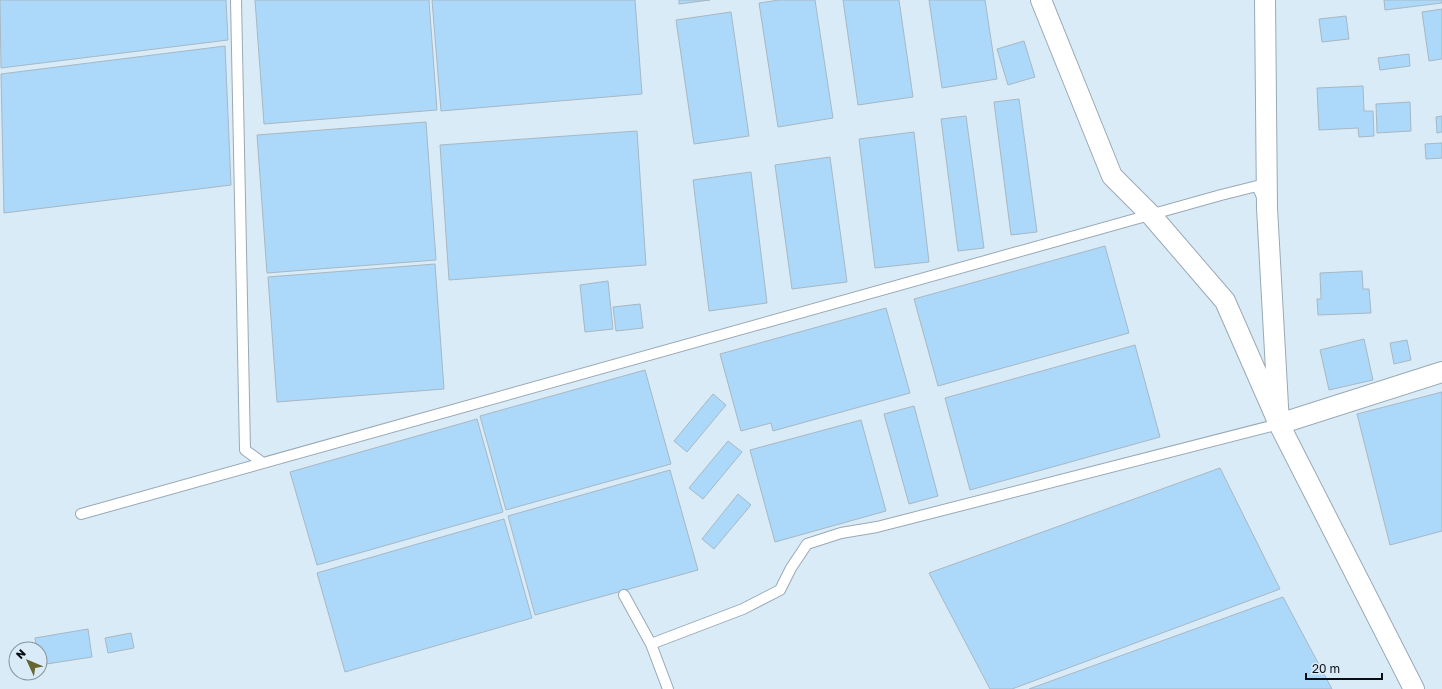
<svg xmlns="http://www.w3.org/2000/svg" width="1442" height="689" viewBox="0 0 1442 689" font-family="'Golos Text',sans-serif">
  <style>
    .building { fill: #acd8f9; stroke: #a7b8c4 }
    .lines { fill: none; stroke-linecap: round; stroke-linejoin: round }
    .service-casing { stroke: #99a9b6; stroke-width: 12 }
    .minor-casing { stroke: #99a9b6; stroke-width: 22 }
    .service { stroke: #fff; stroke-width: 10 }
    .minor { stroke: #fff; stroke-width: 20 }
  </style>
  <rect width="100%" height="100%" fill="#daebf8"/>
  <!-- building -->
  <path class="building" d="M 0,0 L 226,0 L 228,40 L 1,68 Z
    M 255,0 L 429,0 L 437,110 L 264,124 Z
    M 432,0 L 635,0 L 642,94 L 441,111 Z
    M 679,0 L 710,0 L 679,4 Z
    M 779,0 L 815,0 L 833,118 L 778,127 L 759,3 Z
    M 843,0 L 899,0 L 913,97 L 858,105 Z
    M 929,0 L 985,0 L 997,79 L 942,88 Z
    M 1384,0 L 1442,0 L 1442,3 L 1385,10 Z
    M 1442,9 L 1442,59 L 1429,61 L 1422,12 Z
    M 731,12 L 749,136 L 694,144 L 676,20 Z
    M 1346,16 L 1349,39 L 1322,42 L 1319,19 Z
    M 1024,41 L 1035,77 L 1008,85 L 997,49 Z
    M 225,46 L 231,185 L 4,213 L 1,74 Z
    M 1409,54 L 1410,66 L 1380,70 L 1378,58 Z
    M 1363,86 L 1364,111 L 1373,111 L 1374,136 L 1359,137 L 1358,128 L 1319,130 L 1317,88 Z
    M 1019,99 L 1037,232 L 1011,235 L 994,102 Z
    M 1410,102 L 1411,131 L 1377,133 L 1376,104 Z
    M 966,116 L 984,248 L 958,251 L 941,119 Z
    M 1442,116 L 1442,132 L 1437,133 L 1436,117 Z
    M 426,122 L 436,260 L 267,273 L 257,135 Z
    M 637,131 L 646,265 L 449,280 L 440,145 Z
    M 914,132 L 929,262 L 875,268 L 859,139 Z
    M 1442,143 L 1442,158 L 1426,159 L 1425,144 Z
    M 830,157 L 847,282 L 792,289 L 775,165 Z
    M 751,172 L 767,303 L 709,311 L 693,180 Z
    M 1105,246 L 1129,333 L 938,386 L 914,299 Z
    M 435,264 L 444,389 L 277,402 L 268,277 Z
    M 1362,271 L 1363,289 L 1369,289 L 1371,313 L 1318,315 L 1317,299 L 1321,299 L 1320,273 Z
    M 608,281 L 613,329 L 585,332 L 580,285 Z
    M 640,304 L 643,328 L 616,331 L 613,307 Z
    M 886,308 L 910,393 L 773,431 L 771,423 L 741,431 L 720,354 Z
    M 1364,339 L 1373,380 L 1329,390 L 1320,350 Z
    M 1407,340 L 1411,360 L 1394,364 L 1390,343 Z
    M 1135,345 L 1160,437 L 970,490 L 945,398 Z
    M 645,370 L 671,464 L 506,510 L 480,416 Z
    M 1442,392 L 1442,531 L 1390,545 L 1357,414 Z
    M 713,394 L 726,405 L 687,452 L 674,441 Z
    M 914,406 L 938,496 L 909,504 L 884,414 Z
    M 477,419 L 503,512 L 317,565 L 290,472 Z
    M 861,420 L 886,511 L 775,542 L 750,450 Z
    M 728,441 L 742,452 L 703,499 L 689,488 Z
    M 1220,468 L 1280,589 L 1012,689 L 990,689 L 929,573 Z
    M 670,470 L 698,570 L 535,615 L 508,516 Z
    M 738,494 L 751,505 L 714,549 L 702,539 Z
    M 504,519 L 532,618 L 345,672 L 317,573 Z
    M 1283,597 L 1332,689 L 1029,689 Z
    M 88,629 L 92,657 L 40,665 L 40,649 L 37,649 L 35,638 Z
    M 131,633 L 134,648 L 108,653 L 105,638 Z"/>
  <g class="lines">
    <!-- service casing -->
    <g class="service-casing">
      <path id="service" d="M 236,0 L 245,450 L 263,463
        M 81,514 L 1221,195 L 1257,186 L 1263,199
        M 624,595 L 651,644 L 668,689
        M 651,644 L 743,609 L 780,590 L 791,568 L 807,544 L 841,533 L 877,527 L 1279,424"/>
    </g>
    <!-- minor casing -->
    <g class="minor-casing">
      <path id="minor" d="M 1041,0 L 1112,176 L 1151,215 L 1225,301 L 1279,424 L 1442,372
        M 1265,0 L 1267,208 L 1279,424 L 1414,689"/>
    </g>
    <!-- service -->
    <use href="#service" class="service"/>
    <!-- minor -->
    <use href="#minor" class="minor"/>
  </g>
  <!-- north arrow -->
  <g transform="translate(28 661) rotate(314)"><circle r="19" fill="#daebf8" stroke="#86939c"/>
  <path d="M0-3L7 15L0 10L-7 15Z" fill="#696531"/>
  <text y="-6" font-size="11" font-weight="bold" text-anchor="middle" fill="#090e13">N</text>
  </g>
  <!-- scale -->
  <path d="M1306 673v6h76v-6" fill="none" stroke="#090e13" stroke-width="2"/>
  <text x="1312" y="673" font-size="12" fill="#090e13" stroke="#daebf8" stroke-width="3" paint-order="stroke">20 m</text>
</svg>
